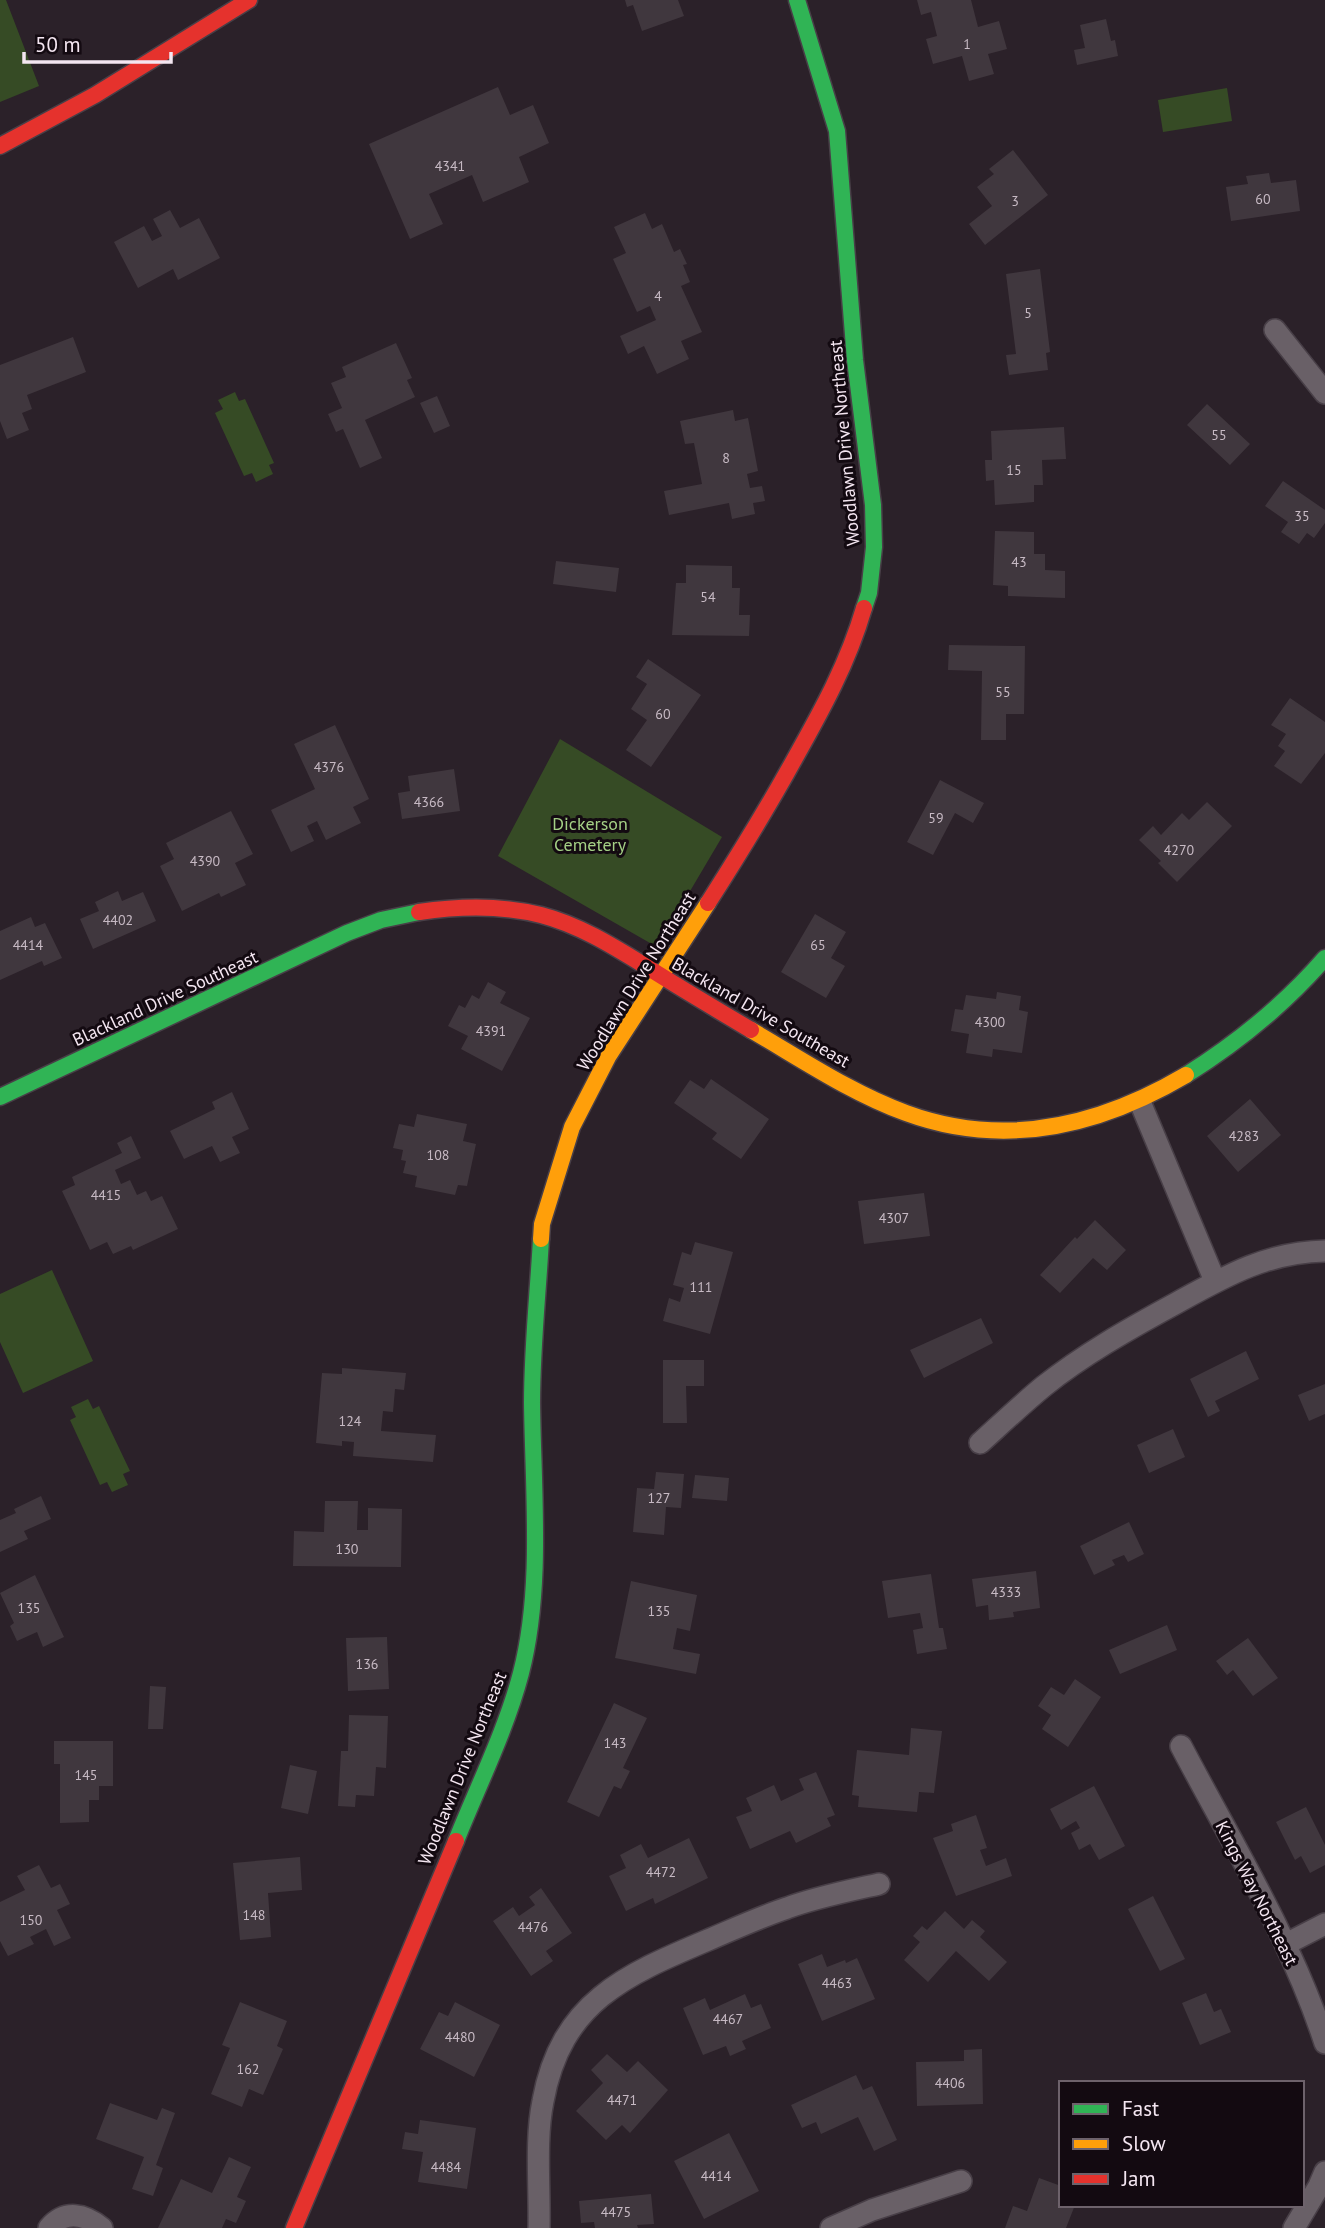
<svg xmlns="http://www.w3.org/2000/svg" width="1325" height="2228" viewBox="0 0 1325 2228" font-family="'PT Sans',sans-serif">
  <style>
    .green { fill: #364b25 }
    .building { fill: #40373e }
    .lines { fill: none; stroke-linecap: round; stroke-linejoin: round }
    .street-casing { stroke: #483f47; stroke-width: 24 }
    .fast-casing { stroke: #483f47; stroke-width: 19 }
    .slow-casing { stroke: #483f47; stroke-width: 19 }
    .jam-casing { stroke: #483f47; stroke-width: 19 }
    .street { stroke: #696067; stroke-width: 21 }
    .fast { stroke: #30b455; stroke-width: 16 }
    .slow { stroke: #ff9f0a; stroke-width: 16 }
    .jam { stroke: #e5322d; stroke-width: 16 }
    .labels { text-anchor: middle; dominant-baseline: central; stroke-width: 6; stroke-linejoin: round; paint-order: stroke }
    .number-label { font-size: 14px; fill: #c7bac4 }
    .street-label { font-size: 18px; fill: #f4e6f1; stroke: #130a11 }
    .park-label { font-size: 18px; fill: #a4d085; stroke: #130a11 }
  </style>
  <rect width="100%" height="100%" fill="#2b2129"/>
  <!-- green -->
  <path class="green" d="M 0,0 L 6,0 L 39,86 L 0,102 Z
    M 1227,88 L 1232,121 L 1163,132 L 1158,100 Z
    M 235,392 L 239,401 L 245,399 L 274,463 L 269,465 L 273,474 L 256,482 L 252,473 L 244,476 L 215,413 L 223,409 L 218,400 Z
    M 560,739 L 722,837 L 657,947 L 498,856 Z
    M 52,1270 L 93,1361 L 23,1393 L 0,1342 L 0,1294 Z
    M 88,1399 L 93,1409 L 99,1406 L 130,1471 L 123,1474 L 128,1485 L 112,1492 L 107,1482 L 100,1485 L 70,1420 L 76,1417 L 71,1407 Z"/>
  <!-- building -->
  <path class="building" d="M 625,0 L 678,0 L 684,16 L 642,31 L 633,5 L 627,7 Z
    M 917,0 L 971,0 L 978,27 L 999,21 L 1007,49 L 988,54 L 994,74 L 969,81 L 962,56 L 933,64 L 926,39 L 937,36 L 931,12 L 921,15 Z
    M 1106,19 L 1111,41 L 1115,40 L 1118,56 L 1077,65 L 1074,50 L 1085,48 L 1080,25 Z
    M 498,87 L 510,115 L 533,105 L 549,143 L 519,157 L 529,182 L 483,202 L 472,175 L 429,194 L 443,224 L 410,239 L 369,144 Z
    M 1013,150 L 1048,195 L 985,245 L 969,224 L 992,206 L 977,187 L 994,174 L 989,169 Z
    M 1269,173 L 1271,183 L 1296,180 L 1300,211 L 1231,221 L 1226,187 L 1248,184 L 1246,176 Z
    M 170,210 L 180,228 L 199,218 L 220,258 L 178,280 L 173,269 L 138,288 L 114,242 L 144,226 L 152,241 L 162,236 L 153,219 Z
    M 645,213 L 652,229 L 662,224 L 674,252 L 680,249 L 687,264 L 683,265 L 690,282 L 681,286 L 702,332 L 681,341 L 689,359 L 657,374 L 644,346 L 628,354 L 620,336 L 656,320 L 650,306 L 637,312 L 613,259 L 626,253 L 614,227 Z
    M 1040,269 L 1050,352 L 1046,353 L 1048,370 L 1009,375 L 1006,355 L 1016,354 L 1006,274 Z
    M 73,337 L 86,372 L 27,395 L 32,409 L 22,413 L 29,430 L 7,439 L 0,421 L 0,365 Z
    M 396,343 L 412,378 L 407,380 L 415,397 L 365,420 L 382,458 L 360,468 L 343,429 L 336,432 L 328,414 L 342,408 L 331,383 L 346,377 L 342,367 Z
    M 437,396 L 450,426 L 434,433 L 420,403 Z
    M 1207,404 L 1250,444 L 1230,465 L 1187,425 Z
    M 733,410 L 735,421 L 748,418 L 758,471 L 747,474 L 750,488 L 762,486 L 765,501 L 753,503 L 755,514 L 732,519 L 729,503 L 669,515 L 664,491 L 702,484 L 694,443 L 685,444 L 680,421 Z
    M 1064,427 L 1066,459 L 1042,460 L 1043,485 L 1034,485 L 1034,502 L 995,505 L 994,480 L 986,481 L 985,460 L 992,460 L 991,431 Z
    M 1283,481 L 1325,510 L 1325,523 L 1314,538 L 1307,533 L 1299,544 L 1281,532 L 1288,522 L 1265,506 Z
    M 995,531 L 1034,532 L 1034,554 L 1045,554 L 1045,570 L 1065,571 L 1065,598 L 1008,596 L 1008,586 L 993,585 Z
    M 556,561 L 619,568 L 616,592 L 553,584 Z
    M 686,565 L 732,566 L 732,588 L 740,588 L 739,615 L 750,615 L 749,636 L 672,635 L 676,583 L 686,583 Z
    M 949,645 L 1025,646 L 1024,714 L 1006,714 L 1006,740 L 981,740 L 982,671 L 948,670 Z
    M 648,659 L 701,695 L 651,767 L 626,750 L 647,720 L 631,709 L 647,684 L 636,677 Z
    M 1290,698 L 1325,722 L 1325,753 L 1301,784 L 1274,766 L 1285,751 L 1278,746 L 1286,734 L 1271,725 Z
    M 335,725 L 369,799 L 353,807 L 361,823 L 326,840 L 317,821 L 307,826 L 314,841 L 291,852 L 271,810 L 315,789 L 294,744 Z
    M 454,769 L 460,811 L 402,819 L 398,793 L 410,791 L 408,776 Z
    M 940,780 L 984,803 L 973,823 L 955,813 L 933,855 L 907,842 Z
    M 1207,802 L 1232,826 L 1177,882 L 1158,863 L 1161,861 L 1139,840 L 1153,826 L 1161,835 L 1182,813 L 1189,820 Z
    M 231,811 L 253,854 L 235,863 L 246,885 L 221,897 L 219,893 L 182,911 L 160,866 L 174,859 L 166,843 Z
    M 118,891 L 122,901 L 143,892 L 156,921 L 93,949 L 80,919 L 99,911 L 95,902 Z
    M 815,914 L 846,932 L 831,958 L 845,966 L 826,998 L 781,972 Z
    M 31,917 L 35,927 L 45,923 L 62,958 L 44,966 L 42,961 L 0,980 L 0,931 Z
    M 488,982 L 506,992 L 500,1003 L 530,1018 L 502,1071 L 461,1049 L 468,1036 L 448,1026 L 459,1005 L 465,1008 L 472,995 L 479,999 Z
    M 997,992 L 1021,996 L 1019,1010 L 1028,1012 L 1022,1053 L 993,1049 L 992,1057 L 966,1053 L 969,1034 L 951,1031 L 955,1009 L 963,1010 L 966,995 L 996,999 Z
    M 711,1079 L 769,1119 L 741,1159 L 712,1139 L 717,1133 L 674,1103 L 690,1080 L 704,1089 Z
    M 232,1092 L 249,1129 L 232,1137 L 240,1153 L 220,1162 L 212,1146 L 184,1159 L 170,1131 L 215,1109 L 212,1102 Z
    M 1250,1099 L 1281,1135 L 1238,1172 L 1207,1136 Z
    M 417,1114 L 467,1124 L 463,1141 L 476,1144 L 467,1186 L 458,1185 L 455,1195 L 415,1187 L 417,1176 L 403,1173 L 406,1161 L 401,1160 L 403,1150 L 393,1148 L 399,1124 L 414,1127 Z
    M 131,1136 L 141,1158 L 115,1170 L 121,1184 L 130,1180 L 137,1195 L 146,1191 L 151,1201 L 162,1196 L 178,1229 L 133,1250 L 131,1246 L 113,1254 L 107,1242 L 90,1250 L 62,1191 L 75,1185 L 72,1177 L 122,1153 L 117,1143 Z
    M 924,1193 L 930,1236 L 864,1244 L 858,1201 Z
    M 1095,1220 L 1126,1250 L 1107,1270 L 1093,1258 L 1060,1293 L 1040,1275 L 1075,1237 L 1077,1239 Z
    M 695,1242 L 733,1252 L 710,1334 L 663,1321 L 669,1298 L 680,1302 L 684,1288 L 673,1285 L 682,1252 L 691,1255 Z
    M 981,1318 L 993,1343 L 924,1378 L 910,1350 Z
    M 1246,1351 L 1259,1379 L 1215,1401 L 1220,1411 L 1208,1417 L 1190,1379 Z
    M 663,1360 L 704,1360 L 704,1386 L 686,1386 L 687,1423 L 663,1423 Z
    M 342,1368 L 406,1373 L 404,1390 L 395,1389 L 393,1412 L 383,1411 L 381,1431 L 436,1435 L 433,1462 L 353,1456 L 354,1442 L 342,1441 L 342,1446 L 316,1443 L 322,1373 L 342,1374 Z
    M 1325,1384 L 1325,1414 L 1309,1421 L 1298,1395 Z
    M 1173,1429 L 1185,1457 L 1149,1473 L 1137,1445 Z
    M 656,1472 L 684,1474 L 681,1508 L 666,1507 L 664,1535 L 633,1532 L 637,1488 L 654,1489 Z
    M 695,1475 L 729,1478 L 727,1501 L 692,1498 Z
    M 41,1496 L 51,1519 L 24,1531 L 28,1539 L 0,1552 L 0,1520 L 16,1513 L 14,1509 Z
    M 325,1501 L 358,1501 L 357,1530 L 368,1530 L 368,1508 L 402,1509 L 401,1567 L 293,1566 L 294,1531 L 324,1532 Z
    M 1129,1522 L 1144,1554 L 1128,1562 L 1124,1555 L 1112,1560 L 1115,1565 L 1094,1575 L 1080,1546 Z
    M 1036,1571 L 1040,1608 L 1013,1612 L 1014,1617 L 989,1620 L 988,1605 L 976,1607 L 972,1579 Z
    M 931,1574 L 939,1628 L 943,1628 L 947,1649 L 917,1654 L 913,1630 L 923,1628 L 920,1613 L 888,1618 L 882,1581 Z
    M 35,1575 L 64,1637 L 43,1647 L 37,1632 L 17,1641 L 10,1626 L 14,1623 L 0,1593 Z
    M 631,1581 L 697,1595 L 690,1631 L 677,1628 L 673,1649 L 700,1654 L 696,1674 L 615,1658 Z
    M 1167,1625 L 1177,1650 L 1120,1674 L 1109,1650 Z
    M 387,1637 L 389,1689 L 348,1691 L 346,1638 Z
    M 1248,1638 L 1278,1678 L 1253,1696 L 1233,1670 L 1227,1675 L 1216,1661 Z
    M 1075,1679 L 1101,1697 L 1068,1747 L 1042,1729 L 1051,1715 L 1038,1706 L 1051,1687 L 1064,1695 Z
    M 150,1686 L 166,1687 L 163,1729 L 148,1729 Z
    M 614,1703 L 647,1718 L 623,1768 L 630,1771 L 621,1789 L 614,1786 L 599,1817 L 567,1802 Z
    M 349,1715 L 388,1716 L 386,1768 L 376,1767 L 374,1796 L 356,1795 L 355,1807 L 338,1806 L 341,1751 L 348,1751 Z
    M 911,1728 L 942,1731 L 934,1793 L 919,1792 L 917,1812 L 858,1807 L 859,1796 L 852,1795 L 857,1750 L 909,1755 Z
    M 54,1741 L 113,1741 L 113,1786 L 99,1786 L 99,1800 L 89,1800 L 89,1822 L 60,1823 L 60,1764 L 54,1764 Z
    M 290,1765 L 317,1771 L 308,1814 L 281,1808 Z
    M 816,1772 L 835,1815 L 827,1818 L 831,1826 L 796,1843 L 790,1831 L 750,1849 L 736,1817 L 752,1811 L 746,1798 L 774,1785 L 781,1801 L 804,1790 L 799,1779 Z
    M 1094,1786 L 1125,1846 L 1099,1860 L 1090,1844 L 1079,1850 L 1071,1833 L 1080,1828 L 1076,1821 L 1061,1830 L 1050,1809 Z
    M 1306,1807 L 1325,1845 L 1325,1865 L 1310,1873 L 1301,1856 L 1295,1860 L 1276,1822 Z
    M 976,1815 L 987,1848 L 980,1850 L 986,1866 L 1006,1858 L 1012,1876 L 956,1896 L 933,1838 L 953,1831 L 951,1824 Z
    M 689,1838 L 708,1878 L 655,1904 L 653,1898 L 626,1911 L 609,1876 L 626,1868 L 620,1855 L 641,1844 L 648,1858 Z
    M 300,1857 L 302,1890 L 268,1893 L 271,1937 L 240,1940 L 233,1863 Z
    M 39,1865 L 51,1888 L 60,1884 L 70,1904 L 57,1910 L 71,1938 L 54,1946 L 46,1929 L 30,1937 L 34,1944 L 8,1956 L 0,1941 L 0,1902 L 25,1890 L 17,1876 Z
    M 541,1888 L 572,1933 L 546,1951 L 553,1961 L 531,1976 L 493,1921 L 513,1907 L 519,1916 L 535,1905 L 529,1897 Z
    M 1153,1896 L 1185,1959 L 1160,1971 L 1128,1909 Z
    M 945,1911 L 964,1929 L 972,1920 L 985,1931 L 980,1937 L 1007,1962 L 989,1981 L 956,1951 L 928,1982 L 904,1960 L 920,1942 L 913,1936 L 922,1926 L 927,1930 Z
    M 822,1954 L 827,1967 L 845,1960 L 846,1963 L 857,1958 L 875,1999 L 822,2021 L 798,1964 Z
    M 1206,1993 L 1214,2012 L 1221,2009 L 1231,2032 L 1200,2045 L 1182,2003 Z
    M 745,1994 L 751,2008 L 761,2004 L 771,2028 L 742,2041 L 746,2049 L 730,2056 L 726,2046 L 703,2055 L 683,2008 L 705,1998 L 710,2010 Z
    M 240,2002 L 287,2021 L 277,2046 L 283,2049 L 263,2095 L 249,2089 L 242,2107 L 211,2094 L 230,2048 L 222,2045 Z
    M 455,2002 L 500,2025 L 474,2077 L 420,2049 L 439,2012 L 448,2016 Z
    M 982,2049 L 983,2104 L 917,2106 L 916,2062 L 964,2061 L 964,2050 Z
    M 607,2054 L 627,2072 L 638,2061 L 668,2090 L 630,2133 L 622,2125 L 606,2140 L 576,2111 L 603,2083 L 591,2070 Z
    M 856,2075 L 863,2090 L 872,2086 L 897,2140 L 874,2151 L 858,2117 L 821,2134 L 816,2122 L 802,2128 L 791,2105 Z
    M 110,2103 L 157,2120 L 162,2108 L 175,2113 L 156,2165 L 163,2168 L 153,2196 L 132,2189 L 144,2157 L 96,2139 Z
    M 420,2120 L 476,2128 L 467,2189 L 418,2182 L 423,2152 L 402,2149 L 405,2132 L 418,2134 Z
    M 729,2133 L 759,2191 L 704,2219 L 674,2161 Z
    M 229,2157 L 251,2167 L 237,2197 L 246,2201 L 236,2223 L 226,2219 L 222,2228 L 158,2228 L 181,2179 L 212,2193 Z
    M 1039,2178 L 1061,2186 L 1061,2205 L 1075,2205 L 1066,2228 L 1005,2228 L 1013,2206 L 1027,2211 Z
    M 651,2194 L 654,2224 L 637,2225 L 638,2228 L 595,2228 L 594,2222 L 581,2223 L 579,2201 Z"/>
  <g class="lines">
    <!-- street casing -->
    <g class="street-casing">
      <path id="street" d="M 1275,330 L 1325,393
        M 1140,1102 L 1215,1281
        M 980,1443 C 1001,1424 1022,1404 1044,1386 C 1083,1355 1127,1330 1171,1306 C 1222,1278 1265,1252 1325,1251
        M 1181,1746 C 1232,1843 1291,1939 1325,2043
        M 1286,1944 L 1325,1924
        M 49,2228 C 65,2209 85,2214 102,2228
        M 539,2228 C 540,2188 535,2140 543,2101 C 561,2002 625,1975 708,1940 C 734,1929 760,1917 787,1908 C 817,1897 848,1891 879,1884
        M 831,2228 L 872,2210 L 961,2181
        M 1294,2228 L 1319,2186 L 1325,2172"/>
    </g>
    <!-- fast casing -->
    <g class="fast-casing">
      <path id="fast" d="M 797,0 L 837,131 L 855,360 L 873,505 L 874,547 L 869,593 L 864,608
        M 1186,1075 C 1237,1043 1285,1004 1325,958
        M 0,1097 L 347,933 L 381,920 L 419,912
        M 456,1841 C 478,1786 506,1730 521,1673 C 543,1588 533,1490 532,1403 C 532,1348 538,1293 541,1239"/>
    </g>
    <!-- slow casing -->
    <g class="slow-casing">
      <path id="slow" d="M 751,1030 C 801,1059 851,1093 906,1113 C 1004,1149 1098,1127 1186,1075
        M 541,1239 L 542,1224 L 572,1127 L 608,1057 L 708,903"/>
    </g>
    <!-- jam casing -->
    <g class="jam-casing">
      <path id="jam" d="M 0,146 L 95,95 L 249,0
        M 708,903 C 738,856 767,809 794,760 C 822,710 848,663 864,608
        M 419,912 C 460,906 501,905 541,915 C 583,926 619,950 655,972 C 687,992 719,1011 751,1030
        M 294,2228 L 456,1841"/>
    </g>
    <!-- street -->
    <use href="#street" class="street"/>
    <!-- fast -->
    <use href="#fast" class="fast"/>
    <!-- slow -->
    <use href="#slow" class="slow"/>
    <!-- jam -->
    <use href="#jam" class="jam"/>
  </g>
  <g class="labels">
    <!-- number labels -->
    <g class="number-label">
      <text x="967" y="44">1</text>
      <text x="450" y="166">4341</text>
      <text x="1263" y="199">60</text>
      <text x="1015" y="201">3</text>
      <text x="658" y="296">4</text>
      <text x="1028" y="313">5</text>
      <text x="1219" y="435">55</text>
      <text x="726" y="458">8</text>
      <text x="1014" y="470">15</text>
      <text x="1302" y="516">35</text>
      <text x="1019" y="562">43</text>
      <text x="708" y="597">54</text>
      <text x="1003" y="692">55</text>
      <text x="663" y="714">60</text>
      <text x="329" y="767">4376</text>
      <text x="429" y="802">4366</text>
      <text x="936" y="818">59</text>
      <text x="1179" y="850">4270</text>
      <text x="205" y="861">4390</text>
      <text x="118" y="920">4402</text>
      <text x="28" y="945">4414</text>
      <text x="818" y="945">65</text>
      <text x="990" y="1022">4300</text>
      <text x="491" y="1031">4391</text>
      <text x="1244" y="1136">4283</text>
      <text x="438" y="1155">108</text>
      <text x="106" y="1195">4415</text>
      <text x="894" y="1218">4307</text>
      <text x="701" y="1287">111</text>
      <text x="350" y="1421">124</text>
      <text x="659" y="1498">127</text>
      <text x="347" y="1549">130</text>
      <text x="1006" y="1592">4333</text>
      <text x="29" y="1608">135</text>
      <text x="659" y="1611">135</text>
      <text x="367" y="1664">136</text>
      <text x="615" y="1743">143</text>
      <text x="86" y="1775">145</text>
      <text x="661" y="1872">4472</text>
      <text x="254" y="1915">148</text>
      <text x="31" y="1920">150</text>
      <text x="533" y="1927">4476</text>
      <text x="837" y="1983">4463</text>
      <text x="728" y="2019">4467</text>
      <text x="460" y="2037">4480</text>
      <text x="248" y="2069">162</text>
      <text x="950" y="2083">4406</text>
      <text x="622" y="2100">4471</text>
      <text x="446" y="2167">4484</text>
      <text x="716" y="2176">4414</text>
      <text x="616" y="2212">4475</text>
    </g>
    <!-- street labels -->
    <g class="street-label">
      <text transform="translate(844 443) rotate(-95)">Woodlawn Drive Northeast</text>
      <text transform="translate(636 981) rotate(-58)">Woodlawn Drive Northeast</text>
      <text transform="translate(165 998) rotate(-25)">Blackland Drive Southeast</text>
      <text transform="translate(761 1012) rotate(30)">Blackland Drive Southeast</text>
      <text transform="translate(462 1768) rotate(-68)">Woodlawn Drive Northeast</text>
      <text transform="translate(1257 1893) rotate(63)">Kings Way Northeast</text>
    </g>
    <!-- park labels -->
    <g class="park-label">
      <text x="590" y="823">Dickerson<tspan x="590" dy="21">Cemetery</tspan></text>
    </g>
  </g>
  <!-- legend -->
  <rect x="1059" y="2081" width="245" height="126" fill="#130a11" stroke="#6d626b" stroke-width="2"/>
  <rect x="1073" y="2104" width="35" height="10" fill="#30b455" stroke="#6d626b" stroke-width="2"/>
  <text x="1122" y="2116" font-size="21" fill="#f4e6f1">Fast</text>
  <rect x="1073" y="2139" width="35" height="10" fill="#ff9f0a" stroke="#6d626b" stroke-width="2"/>
  <text x="1122" y="2151" font-size="21" fill="#f4e6f1">Slow</text>
  <rect x="1073" y="2174" width="35" height="10" fill="#e5322d" stroke="#6d626b" stroke-width="2"/>
  <text x="1122" y="2186" font-size="21" fill="#f4e6f1">Jam</text>
  <!-- scale -->
  <path d="M24 52v10h147v-10" fill="none" stroke="#f4e6f1" stroke-width="3.5"/>
  <text x="35" y="52" font-size="21" fill="#f4e6f1" stroke="#130a11" stroke-width="5" paint-order="stroke">50 m</text>
</svg>
